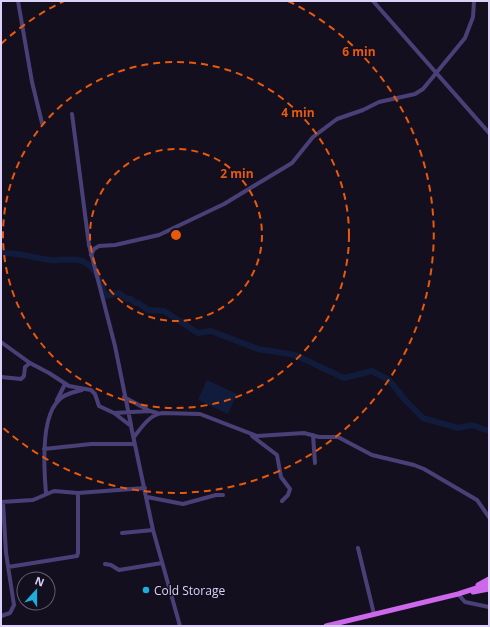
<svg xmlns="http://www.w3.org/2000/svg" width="490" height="627" viewBox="0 0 490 627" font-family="'Open Sans',sans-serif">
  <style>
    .water { fill: #111b3b }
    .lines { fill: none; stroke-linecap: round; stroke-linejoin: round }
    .river { stroke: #111b3b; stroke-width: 6 }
    .minor { stroke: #4a4078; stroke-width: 4 }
    .major { stroke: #cd67ec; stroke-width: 5 }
    .ring { fill: none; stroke: #e8590c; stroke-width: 2; stroke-dasharray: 7 5 }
    .poi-dot { fill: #1caedc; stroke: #140f1e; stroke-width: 1.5 }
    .labels { text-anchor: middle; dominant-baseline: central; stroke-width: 3; stroke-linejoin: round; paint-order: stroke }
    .poi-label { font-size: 12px; fill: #dcd2f9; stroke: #140f1e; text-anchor: start }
    .centre { fill: #e8590c; stroke: #140f1e; stroke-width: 2 }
    .ring-label { font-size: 12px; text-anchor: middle; font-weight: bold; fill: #e8590c; stroke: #140f1e; stroke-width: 3; stroke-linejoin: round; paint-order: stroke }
  </style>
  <rect width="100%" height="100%" fill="#140f1e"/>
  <!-- water -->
  <path class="water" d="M 207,380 L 237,394 L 228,414 L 198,400 Z"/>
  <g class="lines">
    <!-- river -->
    <path class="river" d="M 1,253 C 18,252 34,258 50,260 C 60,261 76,257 84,262 C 96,268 102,284 105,296 L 119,293 L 127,299 L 131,299 L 135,303 L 138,303 L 148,310 L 164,311 L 198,333 L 211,331 L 258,349 L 295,355 L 344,378 L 372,371 L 389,380 L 406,401 L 423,418 L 458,428 L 472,425 L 489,431"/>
    <!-- minor -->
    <path class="minor" d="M 18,1 L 32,82 L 42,123
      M 373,1 L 489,133
      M 72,114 L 89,245 L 115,346 L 131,425
      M 91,255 L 94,249 L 99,246 L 115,245 L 159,235 L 224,204 L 292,163 L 313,137 L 337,119 L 363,110 L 379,102 L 415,94 L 423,89 L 465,38 L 473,17 L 474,1
      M 1,342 L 30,363 L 49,373 L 69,386 L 91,390 L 95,394 L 99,406 L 114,413 L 131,426 L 153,530 L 180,626
      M 1,377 L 21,379 L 24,376 L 25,367 L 30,363
      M 124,397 L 148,410
      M 57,400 L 65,384
      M 114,413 L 150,411 L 157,413
      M 313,435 L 315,463
      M 252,436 L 277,455 L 281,477 L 290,489 L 288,495 L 282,501
      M 134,437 C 141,428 151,413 163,413 L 200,414 L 257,436 L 304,433 L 319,437 L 338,437 L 372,455 L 414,465 L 424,469 L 477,500 L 489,517
      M 44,449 L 91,444 L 135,444
      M 46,493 C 44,470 40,417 59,400 C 64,394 74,392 82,390
      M 147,497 L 183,504 L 216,495 L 223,495
      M 1,502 L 33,500 L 54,491 L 78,493 L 145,488
      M 122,533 L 153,530
      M 358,548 L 374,614
      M 105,564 L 111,565 L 119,570 L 162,563
      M 8,567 L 77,556 L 78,553 L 78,493
      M 458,594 L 465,602 L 489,607
      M 1,616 L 10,613 L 14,605 L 6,553 L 3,502"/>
    <!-- major -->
    <path class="major" d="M 478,585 L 489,579
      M 473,592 L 489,589
      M 326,626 L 458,594 L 489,584"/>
  </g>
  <!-- distance rings -->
  <g class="ring">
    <circle cx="176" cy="235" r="86"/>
    <circle cx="176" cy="235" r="173"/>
    <path d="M1 44A259 259 0 0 1 64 1M288 1A259 259 0 1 1 1 426"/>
  </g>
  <!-- markers -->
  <circle class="poi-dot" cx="146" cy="590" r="4"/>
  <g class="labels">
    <!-- poi labels -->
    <g class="poi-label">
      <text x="154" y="590">Cold Storage</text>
    </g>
  </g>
  <circle cx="176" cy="235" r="6" class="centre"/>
  <g class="ring-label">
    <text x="359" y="56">6 min</text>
    <text x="298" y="117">4 min</text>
    <text x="237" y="178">2 min</text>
  </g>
  <!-- border -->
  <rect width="490" height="627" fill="none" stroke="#dcd2f9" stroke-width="4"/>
  <!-- north arrow -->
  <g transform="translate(36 591) rotate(21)"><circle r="19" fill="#140f1e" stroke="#645d76"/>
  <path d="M0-3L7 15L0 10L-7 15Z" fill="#1caedc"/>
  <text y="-6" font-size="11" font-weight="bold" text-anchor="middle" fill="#dcd2f9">N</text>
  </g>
</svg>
